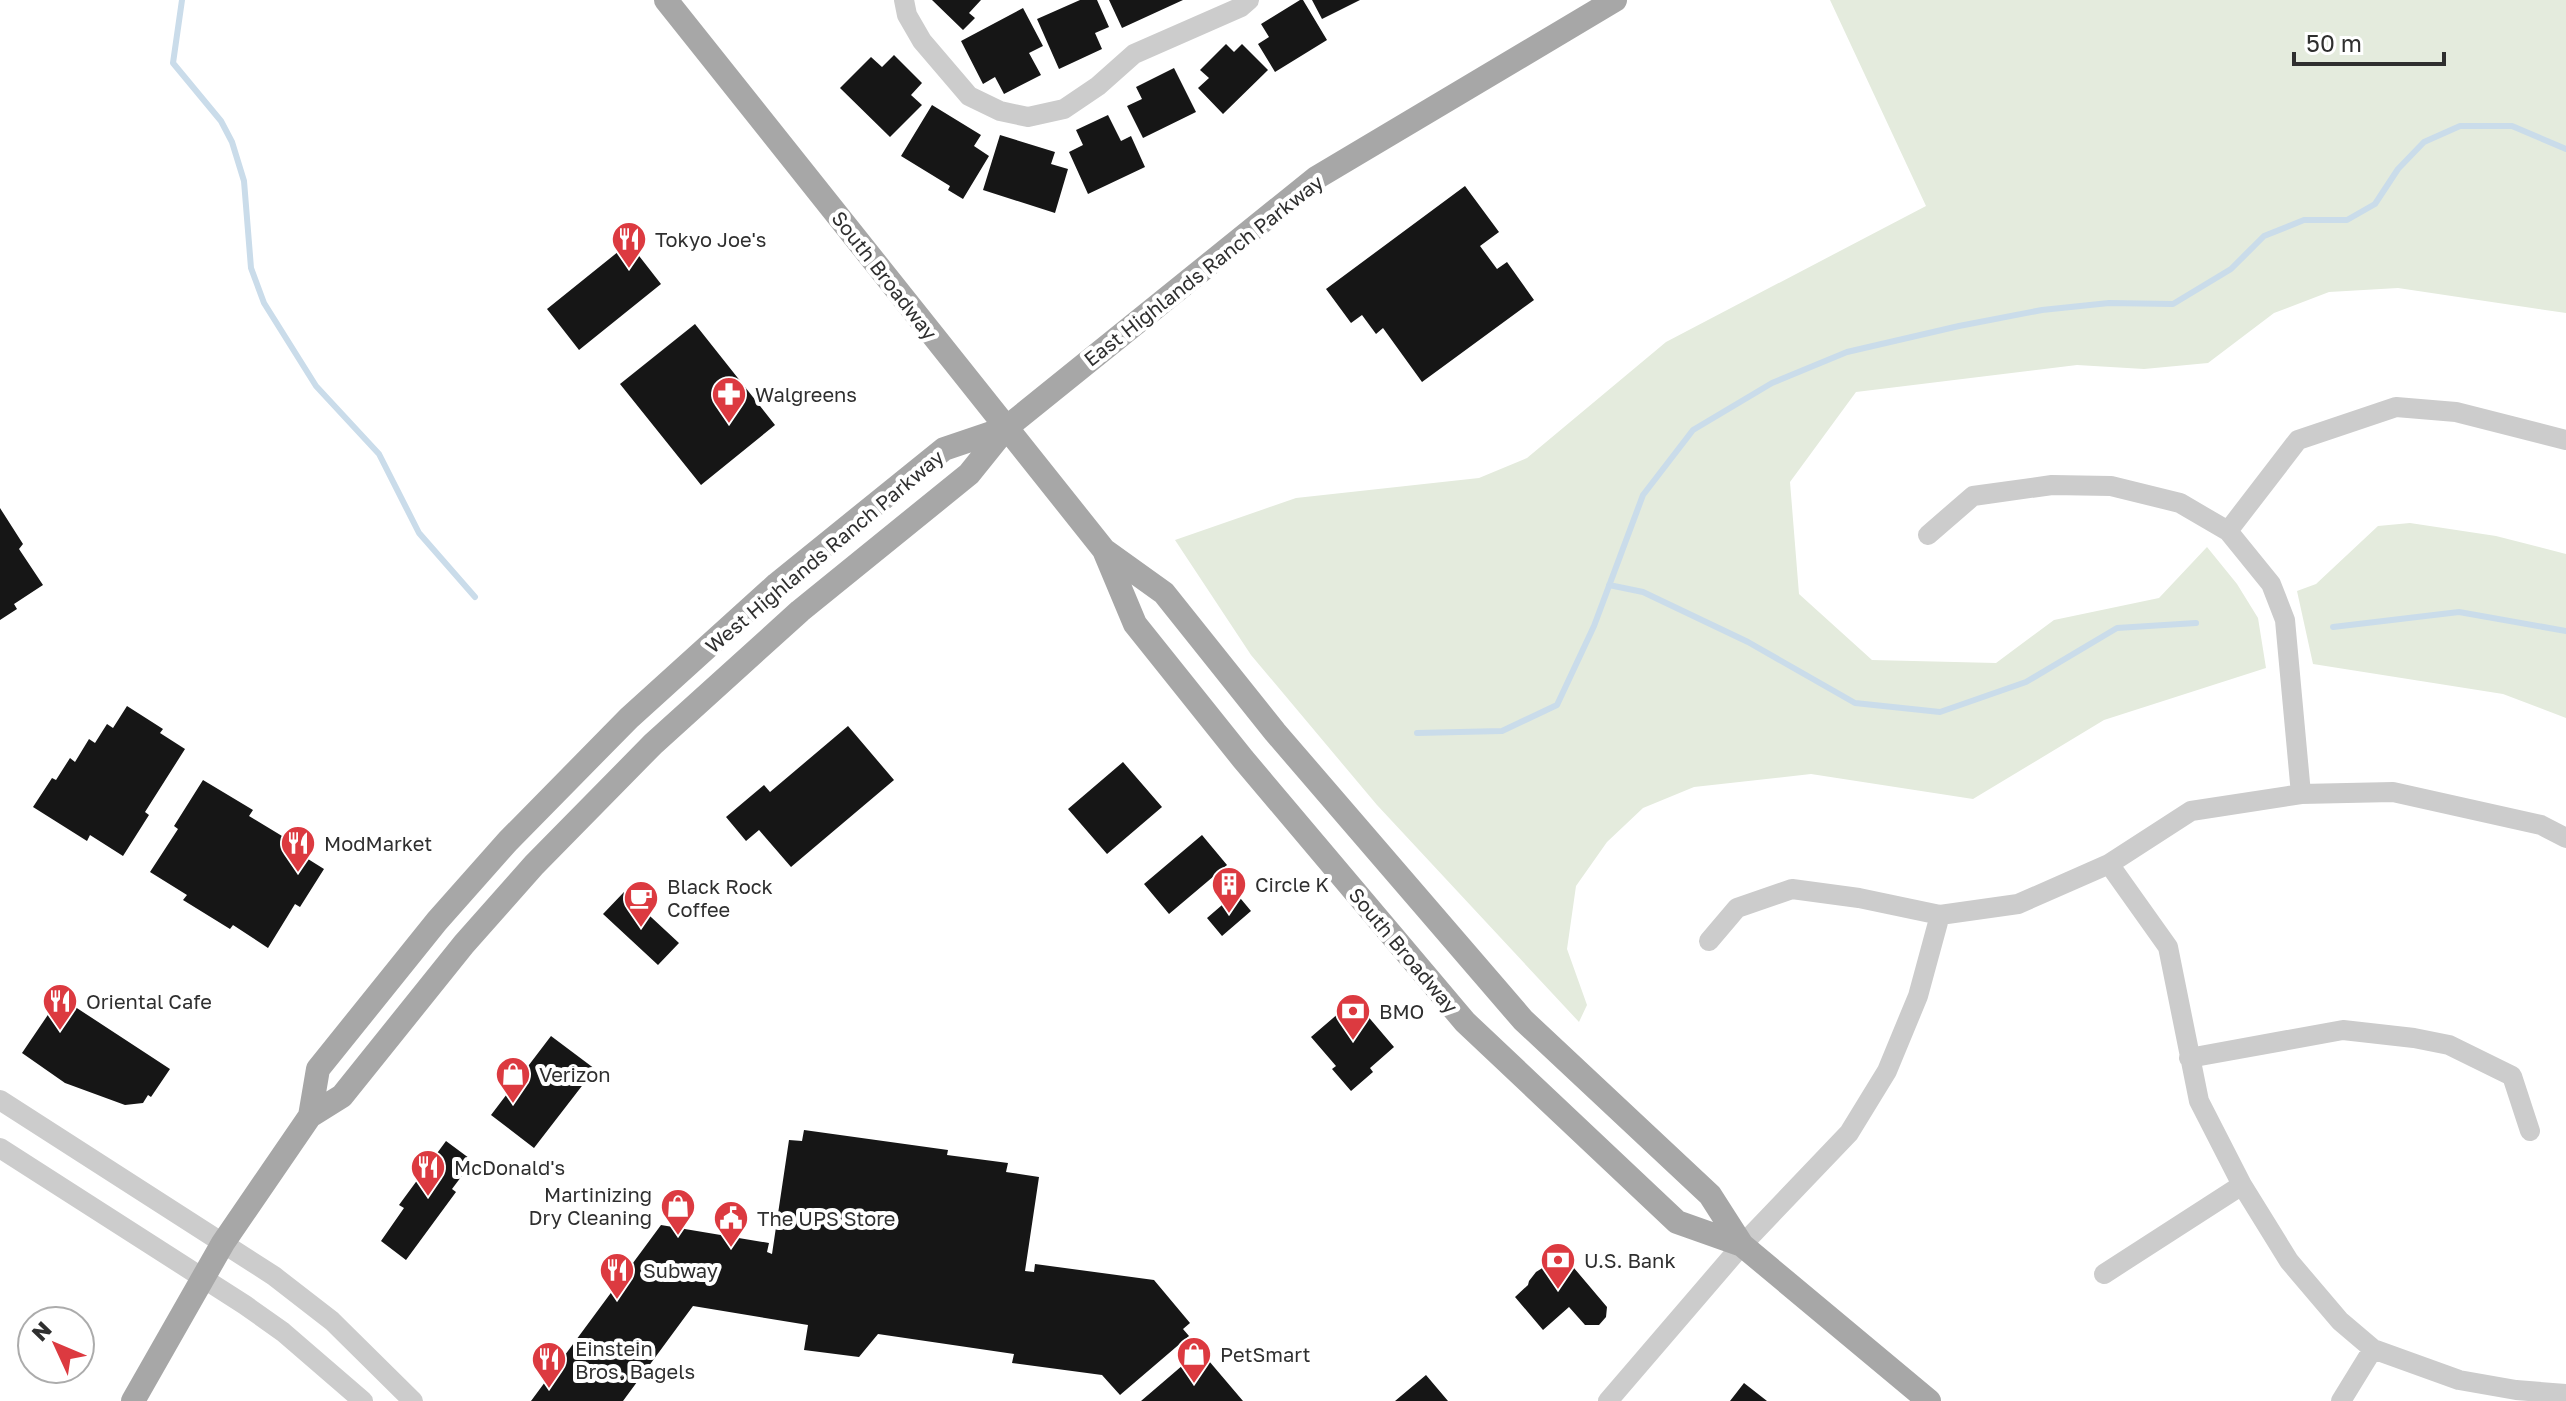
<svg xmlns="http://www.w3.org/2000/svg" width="2566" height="1401" viewBox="0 0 2566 1401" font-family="'Golos Text',sans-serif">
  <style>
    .green { fill: #e4ebdd }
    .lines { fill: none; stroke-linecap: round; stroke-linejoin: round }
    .stream { stroke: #cadcea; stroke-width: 6 }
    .building { fill: #161616 }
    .minor { stroke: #ccc; stroke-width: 20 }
    .major { stroke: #a7a7a7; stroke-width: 24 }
    .labels { text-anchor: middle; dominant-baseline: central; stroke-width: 8; stroke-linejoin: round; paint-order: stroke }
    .poi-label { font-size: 20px; fill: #2f2f2f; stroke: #fff; text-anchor: start }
    .street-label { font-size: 20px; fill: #2f2f2f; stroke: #fff }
  </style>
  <rect width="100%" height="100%" fill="#fff"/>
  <!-- green -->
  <path class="green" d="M 1830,0 L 2566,0 L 2566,313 L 2398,288 L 2329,292 L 2274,313 L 2208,363 L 2144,369 L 2077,365 L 1856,392 L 1790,482 L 1799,594 L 1872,660 L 1996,663 L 2054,620 L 2159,598 L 2207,547 L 2237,584 L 2258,618 L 2266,668 L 2104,720 L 1973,799 L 1811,774 L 1694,787 L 1643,808 L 1607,842 L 1576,886 L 1567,949 L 1587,1005 L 1579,1022 L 1377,805 L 1251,655 L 1175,540 L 1296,498 L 1479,478 L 1527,458 L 1666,342 L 1926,206 Z
    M 2410,523 L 2496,536 L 2566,554 L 2566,718 L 2503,694 L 2313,664 L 2297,591 L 2316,584 L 2378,526 Z"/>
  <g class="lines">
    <!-- stream -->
    <path class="stream" d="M 182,0 L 173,63 L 221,121 L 232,142 L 244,181 L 251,268 L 264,303 L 316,386 L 379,454 L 419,533 L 475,597
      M 1609,585 L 1643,592 L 1748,642 L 1855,703 L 1940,712 L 2026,682 L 2117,628 L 2196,623
      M 2333,627 L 2459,612 L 2566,631
      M 1417,733 L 1502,731 L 1557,705 L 1594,626 L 1643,495 L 1693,430 L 1772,383 L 1847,352 L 1959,326 L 2042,310 L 2109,303 L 2173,304 L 2231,269 L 2264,236 L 2304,220 L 2347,220 L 2375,204 L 2398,169 L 2424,142 L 2460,126 L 2512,126 L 2566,149"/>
  </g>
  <!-- building -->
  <path class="building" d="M 932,0 L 981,0 L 969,13 L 975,18 L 963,30 Z
    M 1080,0 L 1097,0 L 1109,27 L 1095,33 L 1102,49 L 1059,69 L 1037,19 Z
    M 1109,0 L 1183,0 L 1122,28 Z
    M 1300,0 L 1303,0 L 1327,40 L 1275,72 L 1258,44 L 1269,37 L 1261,24 Z
    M 1312,0 L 1360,0 L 1322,19 Z
    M 1023,8 L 1043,46 L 1029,53 L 1041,75 L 1004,94 L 995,77 L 983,84 L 961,41 Z
    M 1226,44 L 1234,52 L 1242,44 L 1268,70 L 1223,114 L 1198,88 L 1209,78 L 1200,70 Z
    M 894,55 L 922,83 L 911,95 L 922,105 L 890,137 L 840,88 L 871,57 L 882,67 Z
    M 1174,68 L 1196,112 L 1143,138 L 1127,106 L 1142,99 L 1136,87 Z
    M 932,105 L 981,135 L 974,146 L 989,156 L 963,199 L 948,190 L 950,186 L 901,156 Z
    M 1108,115 L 1121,141 L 1131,136 L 1145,167 L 1088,194 L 1069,152 L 1083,145 L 1076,130 Z
    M 1000,135 L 1055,152 L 1051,164 L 1068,169 L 1055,213 L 983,190 Z
    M 1465,186 L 1499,232 L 1480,246 L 1497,269 L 1507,262 L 1534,300 L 1422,382 L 1383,328 L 1376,334 L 1362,315 L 1351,323 L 1326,289 Z
    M 629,243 L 661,284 L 579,350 L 547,309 Z
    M 695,324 L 775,425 L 701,485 L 620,384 Z
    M 0,508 L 23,544 L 19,549 L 43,585 L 14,604 L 17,609 L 0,620 Z
    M 127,706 L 163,729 L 160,733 L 185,749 L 145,812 L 149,815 L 123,856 L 90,835 L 87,841 L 33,807 L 52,778 L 56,780 L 70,758 L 75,762 L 89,739 L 95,743 L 107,724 L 113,728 Z
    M 848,726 L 894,780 L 791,867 L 759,830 L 746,841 L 726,817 L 764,785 L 770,792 Z
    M 1123,762 L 1162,807 L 1107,854 L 1068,809 Z
    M 203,780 L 253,810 L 249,816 L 287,839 L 284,844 L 324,869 L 300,907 L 295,904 L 268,948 L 233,925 L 230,929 L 183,900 L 187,895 L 150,872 L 178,829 L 174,826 Z
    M 1202,835 L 1227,865 L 1169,914 L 1144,884 Z
    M 624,892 L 679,943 L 658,965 L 603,914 Z
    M 1236,893 L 1251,911 L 1222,936 L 1207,918 Z
    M 60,997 L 170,1069 L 151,1097 L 148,1095 L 143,1103 L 125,1105 L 65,1083 L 22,1053 Z
    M 1354,1000 L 1394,1047 L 1370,1068 L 1373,1072 L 1351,1091 L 1332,1069 L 1336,1066 L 1311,1037 Z
    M 551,1036 L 595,1069 L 534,1148 L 491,1115 Z
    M 804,1130 L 948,1150 L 947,1155 L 1008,1163 L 1006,1172 L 1039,1177 L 1025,1271 L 1034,1272 L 1035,1264 L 1154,1280 L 1190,1323 L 1183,1329 L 1189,1336 L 1120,1395 L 1102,1375 L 1012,1363 L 1014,1354 L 878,1334 L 859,1357 L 804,1350 L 808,1325 L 693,1306 L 623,1401 L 531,1401 L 661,1225 L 769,1243 L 767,1252 L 772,1254 L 789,1140 L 802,1141 Z
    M 446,1141 L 473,1161 L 452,1189 L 456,1192 L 406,1260 L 381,1241 L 404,1208 L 399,1205 Z
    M 1563,1255 L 1607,1307 L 1606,1317 L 1599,1325 L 1585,1325 L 1569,1307 L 1543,1330 L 1515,1297 L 1528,1285 L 1529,1281 L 1536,1272 L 1544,1267 L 1549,1268 Z
    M 1190,1359 L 1199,1370 L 1209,1361 L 1243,1401 L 1141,1401 Z
    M 1426,1375 L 1448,1401 L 1395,1401 Z
    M 1744,1383 L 1767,1401 L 1730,1401 Z"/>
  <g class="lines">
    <!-- minor -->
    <path class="minor" d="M 904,0 L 907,15 L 922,41 L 969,96 L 1000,111 L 1028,117 L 1064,109 L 1098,86 L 1134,54 L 1241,7 L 1249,0
      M 2228,531 L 2298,440 L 2396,407 L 2456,412 L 2566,440
      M 1928,535 L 1973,496 L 2052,485 L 2111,486 L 2180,503 L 2228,531 L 2271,584 L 2285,620 L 2301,794
      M 2109,864 L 2168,947 L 2199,1101 L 2242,1185 L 2289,1261 L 2340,1321 L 2373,1349 L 2459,1380 L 2516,1390 L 2566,1394
      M 1709,941 L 1737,908 L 1792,889 L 1859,898 L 1940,915 L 2018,904 L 2109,864 L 2191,811 L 2301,794 L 2393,792 L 2541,825 L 2566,838
      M 2189,1058 L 2343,1030 L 2414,1038 L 2449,1045 L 2512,1076 L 2530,1131
      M 0,1100 L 274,1276 L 332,1321 L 413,1401
      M 0,1148 L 245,1305 L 283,1332 L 363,1401
      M 2104,1274 L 2242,1185
      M 1608,1401 L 1742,1245 L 1849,1133 L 1887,1071 L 1918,996 L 1940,915
      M 2341,1401 L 2373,1349"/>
    <!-- major -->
    <path class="major" d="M 666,0 L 1104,550 L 1164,593 L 1275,732 L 1523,1020 L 1710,1195 L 1742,1245 L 1929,1401
      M 1104,550 L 1135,624 L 1243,759 L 1465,1022 L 1677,1222 L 1742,1245
      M 310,1116 L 318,1069 L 437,921 L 508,841 L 629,718 L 777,584 L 944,449 L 1006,428
      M 133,1401 L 223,1243 L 310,1116 L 342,1096 L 464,944 L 534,865 L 653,744 L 800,611 L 969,474 L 1006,428 L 1316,178 L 1615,0"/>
  </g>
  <!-- icons -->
  <defs>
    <g id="restaurant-pin" transform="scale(1.8)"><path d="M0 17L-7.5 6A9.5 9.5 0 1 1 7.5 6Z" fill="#dc3a40" stroke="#fff"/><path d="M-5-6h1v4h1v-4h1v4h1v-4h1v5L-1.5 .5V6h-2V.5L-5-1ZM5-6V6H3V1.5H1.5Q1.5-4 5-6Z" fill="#fff"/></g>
    <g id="pharmacy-pin" transform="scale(1.8)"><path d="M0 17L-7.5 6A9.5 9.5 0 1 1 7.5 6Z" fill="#dc3a40" stroke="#fff"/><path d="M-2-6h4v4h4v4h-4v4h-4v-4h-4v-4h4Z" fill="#fff"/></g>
    <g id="building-pin" transform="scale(1.8)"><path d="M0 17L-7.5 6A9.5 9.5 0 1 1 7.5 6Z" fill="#dc3a40" stroke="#fff"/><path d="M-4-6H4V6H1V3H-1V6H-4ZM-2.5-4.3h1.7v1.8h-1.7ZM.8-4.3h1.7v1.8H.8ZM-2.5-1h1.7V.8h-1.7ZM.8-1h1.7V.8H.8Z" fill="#fff"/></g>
    <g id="cafe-pin" transform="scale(1.8)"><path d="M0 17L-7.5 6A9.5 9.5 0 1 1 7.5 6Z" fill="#dc3a40" stroke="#fff"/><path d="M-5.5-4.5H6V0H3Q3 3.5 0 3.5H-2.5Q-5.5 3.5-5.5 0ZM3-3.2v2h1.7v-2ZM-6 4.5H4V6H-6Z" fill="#fff"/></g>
    <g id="bank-pin" transform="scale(1.8)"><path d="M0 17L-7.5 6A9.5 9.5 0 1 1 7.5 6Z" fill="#dc3a40" stroke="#fff"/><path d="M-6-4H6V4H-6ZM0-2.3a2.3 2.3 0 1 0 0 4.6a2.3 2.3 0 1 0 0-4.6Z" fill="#fff"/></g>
    <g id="shop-pin" transform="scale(1.8)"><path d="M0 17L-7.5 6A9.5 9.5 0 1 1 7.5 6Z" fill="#dc3a40" stroke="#fff"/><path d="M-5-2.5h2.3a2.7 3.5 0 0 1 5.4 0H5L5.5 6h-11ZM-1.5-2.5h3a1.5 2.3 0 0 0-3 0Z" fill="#fff"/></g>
    <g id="civic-pin" transform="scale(1.8)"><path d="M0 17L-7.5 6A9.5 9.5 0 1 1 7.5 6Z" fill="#dc3a40" stroke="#fff"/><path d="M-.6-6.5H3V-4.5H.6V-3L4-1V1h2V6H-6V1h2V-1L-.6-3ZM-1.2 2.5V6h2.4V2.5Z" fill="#fff"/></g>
  </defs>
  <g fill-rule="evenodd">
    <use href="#restaurant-pin" x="629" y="239"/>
    <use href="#pharmacy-pin" x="729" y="394"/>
    <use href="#restaurant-pin" x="298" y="843"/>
    <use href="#building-pin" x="1229" y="884"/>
    <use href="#cafe-pin" x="641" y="898"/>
    <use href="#restaurant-pin" x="60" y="1001"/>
    <use href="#bank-pin" x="1353" y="1011"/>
    <use href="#shop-pin" x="513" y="1074"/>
    <use href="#restaurant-pin" x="428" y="1167"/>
    <use href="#shop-pin" x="678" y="1206"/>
    <use href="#civic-pin" x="731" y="1218"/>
    <use href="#bank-pin" x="1558" y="1260"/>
    <use href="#restaurant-pin" x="617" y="1270"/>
    <use href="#shop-pin" x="1194" y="1354"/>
    <use href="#restaurant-pin" x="549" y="1359"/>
  </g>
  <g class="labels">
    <!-- poi labels -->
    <g class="poi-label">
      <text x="655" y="239">Tokyo Joe's</text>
      <text x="755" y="394">Walgreens</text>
      <text x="324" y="843">ModMarket</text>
      <text x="1255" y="884">Circle K</text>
      <text x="667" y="886">Black Rock<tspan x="667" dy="23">Coffee</tspan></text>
      <text x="86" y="1001">Oriental Cafe</text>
      <text x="1379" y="1011">BMO</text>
      <text x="539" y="1074">Verizon</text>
      <text x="454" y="1167">McDonald's</text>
      <text x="652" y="1194" text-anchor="end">Martinizing<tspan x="652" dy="23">Dry Cleaning</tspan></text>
      <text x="757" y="1218">The UPS Store</text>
      <text x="1584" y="1260">U.S. Bank</text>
      <text x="643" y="1270">Subway</text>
      <text x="575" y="1348">Einstein<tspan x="575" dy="23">Bros. Bagels</tspan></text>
      <text x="1220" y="1354">PetSmart</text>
    </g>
    <!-- street labels -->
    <g class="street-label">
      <text transform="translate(1203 270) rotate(-38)">East Highlands Ranch Parkway</text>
      <text transform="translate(885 275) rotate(52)">South Broadway</text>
      <text transform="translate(824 551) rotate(-40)">West Highlands Ranch Parkway</text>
      <text transform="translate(1404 950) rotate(50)">South Broadway</text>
    </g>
  </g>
  <!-- north arrow -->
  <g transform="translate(56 1345) rotate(314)"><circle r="38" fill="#ffffff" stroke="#acacac" stroke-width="2"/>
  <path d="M0-6L14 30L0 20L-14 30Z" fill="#dc3a40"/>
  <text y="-12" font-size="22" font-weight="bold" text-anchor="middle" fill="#2f2f2f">N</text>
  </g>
  <!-- scale -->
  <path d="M2294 52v12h150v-12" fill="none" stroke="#2f2f2f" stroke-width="4"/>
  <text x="2306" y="52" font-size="24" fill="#2f2f2f" stroke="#ffffff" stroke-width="6" paint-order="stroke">50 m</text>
</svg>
